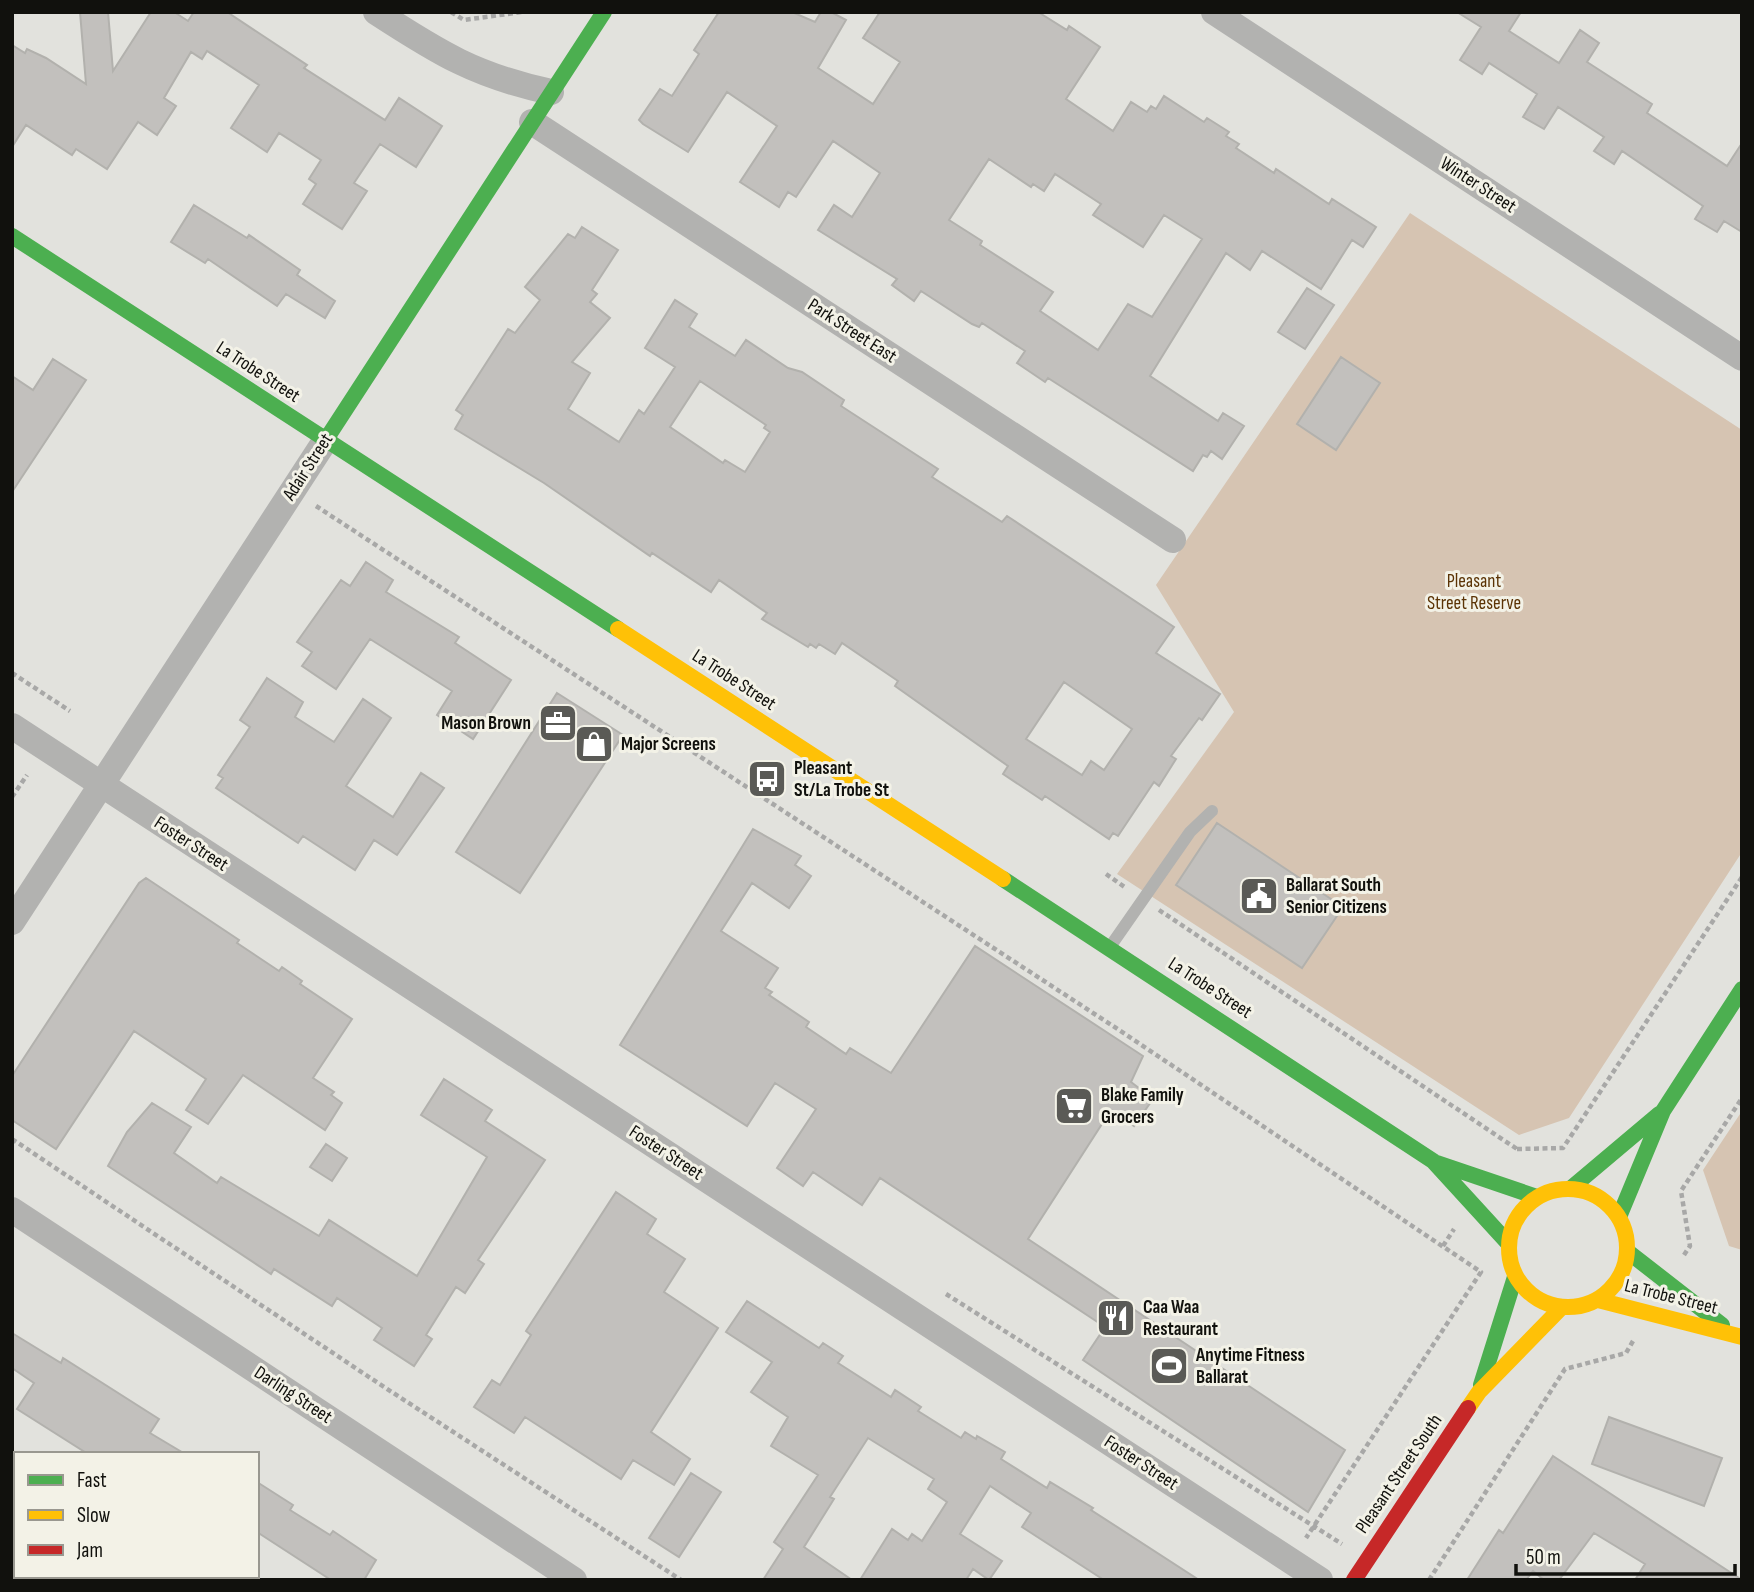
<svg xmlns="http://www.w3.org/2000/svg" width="1754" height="1592" viewBox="0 0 1754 1592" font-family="'Sofia Sans Condensed',sans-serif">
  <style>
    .green { fill: #d6c4b2 }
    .building { fill: #c2c0bd; stroke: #b2b1ad; stroke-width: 2; fill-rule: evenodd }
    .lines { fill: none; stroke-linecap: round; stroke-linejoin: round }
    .path { stroke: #a8a8a7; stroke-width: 4.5; stroke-dasharray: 5 3.5; stroke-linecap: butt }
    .lane { stroke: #b2b2b0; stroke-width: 12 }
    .street { stroke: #b2b2b0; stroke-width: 26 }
    .fast { stroke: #4caf50; stroke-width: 16 }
    .slow { stroke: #ffc107; stroke-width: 16 }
    .jam { stroke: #c62828; stroke-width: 16 }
    .labels { text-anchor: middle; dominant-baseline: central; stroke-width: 6; stroke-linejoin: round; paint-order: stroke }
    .street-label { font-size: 19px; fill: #11110d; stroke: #f3f2e7 }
    .park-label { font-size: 19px; fill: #5b3305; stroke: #f3f2e7 }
    .poi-label { font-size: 19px; font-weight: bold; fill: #11110d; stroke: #f3f2e7; text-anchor: start }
  </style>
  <rect width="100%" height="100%" fill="#e2e2dd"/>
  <!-- green -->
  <path class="green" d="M 1410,213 L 1742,430 L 1742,852 L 1569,1118 L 1519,1135 L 1117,874 L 1234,712 L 1156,585 Z
    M 1742,1111 L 1742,1250 L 1729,1246 L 1703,1170 Z"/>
  <!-- building -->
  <path class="building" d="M 80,12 L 108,12 L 113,71 L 151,12 L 174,12 L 188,21 L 194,12 L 227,12 L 307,65 L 304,68 L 385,120 L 399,98 L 442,126 L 416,167 L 380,144 L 354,183 L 367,191 L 342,229 L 303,204 L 316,184 L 309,179 L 321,160 L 279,133 L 267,152 L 231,128 L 259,85 L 207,51 L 202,59 L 191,52 L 164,98 L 176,106 L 157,135 L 138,122 L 107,169 L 76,149 L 72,155 L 26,125 L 12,147 L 12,45 L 25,53 L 27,49 L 46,58 L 86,84 Z
    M 719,12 L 792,12 L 815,22 L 821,12 L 831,12 L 846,20 L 818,68 L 873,104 L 900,62 L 863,38 L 880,12 L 1038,12 L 1067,30 L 1069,26 L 1100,47 L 1066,99 L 1113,131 L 1131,102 L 1147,112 L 1151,106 L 1156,109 L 1164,96 L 1204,122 L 1207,118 L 1229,132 L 1226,136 L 1239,144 L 1236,148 L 1274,173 L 1276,169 L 1329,204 L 1332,199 L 1376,227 L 1363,247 L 1352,240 L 1321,289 L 1262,251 L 1250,270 L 1226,253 L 1150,376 L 1218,421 L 1223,413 L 1244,426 L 1222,459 L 1211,451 L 1207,457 L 1203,455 L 1193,471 L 1048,378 L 1045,382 L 1017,363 L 1025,351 L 982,323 L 979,327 L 972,324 L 921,291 L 914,301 L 892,285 L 897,279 L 818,230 L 834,205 L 852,217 L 880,173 L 833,141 L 796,197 L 788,192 L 779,207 L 740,182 L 777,126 L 727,92 L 688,152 L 643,124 L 639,120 L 660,89 L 672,96 L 699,54 L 694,50 ZM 989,159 L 1031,187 L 1033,184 L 1044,191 L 1055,174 L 1101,204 L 1093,215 L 1143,247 L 1164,215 L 1202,239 L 1152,317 L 1128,304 L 1098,350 L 1040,311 L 1053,292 L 980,245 L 982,241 L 949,220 Z
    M 1457,12 L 1521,12 L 1509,31 L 1559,63 L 1580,30 L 1599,43 L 1587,62 L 1652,104 L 1647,113 L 1727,166 L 1742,143 L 1742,232 L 1724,221 L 1717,232 L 1695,219 L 1703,206 L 1622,151 L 1614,164 L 1594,151 L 1604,137 L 1558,107 L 1544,129 L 1523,117 L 1537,94 L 1489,63 L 1482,74 L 1460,60 L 1481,27 Z
    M 194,205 L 247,238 L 249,235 L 300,270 L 297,275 L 335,301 L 325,318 L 286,294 L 277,306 L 208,259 L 205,263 L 171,242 Z
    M 582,227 L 618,250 L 592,290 L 597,294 L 590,302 L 610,318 L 572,362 L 590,373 L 568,409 L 619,442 L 639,410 L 644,414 L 675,367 L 645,348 L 675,300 L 697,314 L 689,327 L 735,356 L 746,340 L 788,368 L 802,372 L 844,400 L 841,406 L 938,469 L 932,477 L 1002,522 L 1007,516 L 1174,627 L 1156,653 L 1220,694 L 1202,720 L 1199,718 L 1171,756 L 1176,759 L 1159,786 L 1154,782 L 1118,836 L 1113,833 L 1109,839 L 1045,796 L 1042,800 L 1003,774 L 1008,766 L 895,686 L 898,681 L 842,643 L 835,654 L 819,644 L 816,648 L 810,644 L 808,647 L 762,619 L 767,613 L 719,580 L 711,592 L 652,553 L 650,556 L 544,483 L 455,429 L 463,415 L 456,410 L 508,329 L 515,333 L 540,300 L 525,287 L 568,234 L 575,238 ZM 700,381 L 766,425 L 764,428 L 770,432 L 745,472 L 725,460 L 723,463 L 670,427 ZM 1064,682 L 1132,729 L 1104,770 L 1091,761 L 1082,775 L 1026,739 Z
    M 1307,288 L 1334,305 L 1305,349 L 1278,332 Z
    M 1341,357 L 1380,383 L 1336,450 L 1297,424 Z
    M 53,359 L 86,380 L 12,492 L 12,376 L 33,390 Z
    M 366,562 L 393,580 L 386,592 L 459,637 L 455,643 L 511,680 L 473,739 L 437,715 L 452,691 L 370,639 L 336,689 L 302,666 L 312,652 L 297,642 L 341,580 L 350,586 Z
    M 267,678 L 303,702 L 295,717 L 334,742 L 363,699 L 391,718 L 346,786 L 393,817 L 421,773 L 444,788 L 397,855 L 374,840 L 355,870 L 303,836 L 298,843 L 216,788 L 223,778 L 218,775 L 250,727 L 240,720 Z
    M 557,693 L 623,735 L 520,893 L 456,852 Z
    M 1217,823 L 1343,907 L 1302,968 L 1176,885 Z
    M 753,829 L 801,856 L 795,865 L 811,876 L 789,908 L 752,883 L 721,931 L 778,968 L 765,988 L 772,992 L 769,995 L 809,1022 L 806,1027 L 846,1054 L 850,1048 L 891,1073 L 975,946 L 1143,1056 L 1131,1082 L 1153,1099 L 1134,1126 L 1111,1110 L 1028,1239 L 1345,1450 L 1308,1512 L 1083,1360 L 1105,1327 L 880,1178 L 862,1205 L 813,1172 L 803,1186 L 777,1168 L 816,1109 L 775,1083 L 747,1126 L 620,1045 Z
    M 146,878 L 239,940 L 237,943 L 279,971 L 282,967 L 302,981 L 300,984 L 352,1019 L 313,1078 L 334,1092 L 331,1095 L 342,1103 L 325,1130 L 243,1075 L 208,1124 L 186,1110 L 206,1079 L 134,1031 L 56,1149 L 12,1120 L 12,1076 L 139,883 Z
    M 444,1079 L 492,1110 L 485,1121 L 545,1160 L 478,1260 L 484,1264 L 465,1293 L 456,1287 L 426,1335 L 432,1339 L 414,1366 L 374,1340 L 382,1328 L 337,1298 L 332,1306 L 274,1269 L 271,1274 L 108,1166 L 127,1132 L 152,1103 L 191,1127 L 174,1153 L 217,1183 L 221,1177 L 319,1236 L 329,1220 L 417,1276 L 487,1157 L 421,1115 Z
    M 326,1144 L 347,1158 L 332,1181 L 310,1167 Z
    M 616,1192 L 656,1219 L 647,1234 L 685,1259 L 664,1292 L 718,1328 L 651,1432 L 690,1459 L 674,1485 L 633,1460 L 621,1479 L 525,1417 L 514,1433 L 474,1407 L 492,1380 L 500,1385 L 531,1335 L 526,1331 Z
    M 747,1301 L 819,1348 L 823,1343 L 843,1356 L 838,1363 L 891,1397 L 895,1390 L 921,1407 L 918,1411 L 961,1438 L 965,1432 L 976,1439 L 977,1436 L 1005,1452 L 1001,1459 L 1047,1488 L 1050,1482 L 1093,1508 L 1091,1510 L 1199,1580 L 1104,1580 L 1022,1527 L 1031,1513 L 990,1486 L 960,1534 L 1002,1561 L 989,1580 L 973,1569 L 966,1580 L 860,1580 L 892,1529 L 908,1540 L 912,1534 L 922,1541 L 947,1502 L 928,1489 L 934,1479 L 868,1438 L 830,1497 L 834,1499 L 804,1547 L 852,1580 L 763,1580 L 783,1549 L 774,1542 L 818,1475 L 771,1446 L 788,1417 L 751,1392 L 772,1362 L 726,1332 Z
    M 12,1333 L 61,1363 L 63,1358 L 159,1419 L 150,1433 L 185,1454 L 88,1454 L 17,1409 L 34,1383 L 12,1368 Z
    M 1609,1417 L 1722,1458 L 1704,1506 L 1592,1464 Z
    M 1553,1456 L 1742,1580 L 1635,1580 L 1645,1564 L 1594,1533 L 1559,1580 L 1544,1580 L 1533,1571 L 1526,1580 L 1467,1580 L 1499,1530 L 1503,1533 Z
    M 691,1473 L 721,1492 L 679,1557 L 649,1538 Z
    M 257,1482 L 293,1505 L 290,1510 L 330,1535 L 333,1531 L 376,1560 L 364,1580 L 331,1580 L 257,1532 Z"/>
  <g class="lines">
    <!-- path -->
    <path class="path" d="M 451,12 L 464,20 L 522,12
      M 316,506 L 1113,1026 L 1481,1272 L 1306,1538
      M 12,673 L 70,711
      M 12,797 L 27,775
      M 1106,874 L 1126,888
      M 1159,910 L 1517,1149
      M 12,1139 L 378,1383 L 681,1580
      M 1517,1149 L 1563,1148 L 1742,877
      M 1443,1246 L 1454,1229
      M 1684,1255 L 1690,1246 L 1681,1191 L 1742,1098
      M 946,1294 L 1342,1544
      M 1429,1580 L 1565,1369 L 1626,1353 L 1633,1341"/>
    <!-- lane -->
    <path class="lane" d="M 1112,944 L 1190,832 L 1212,811"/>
    <!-- street -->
    <path class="street" d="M 376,12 C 439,53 476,76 551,92
      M 1214,12 L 1742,358
      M 532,122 L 1173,540
      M 12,726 L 1320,1580
      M 12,922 L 325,441
      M 12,1210 L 574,1580"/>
    <!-- fast -->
    <path class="fast" d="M 12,236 L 618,629
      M 325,441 L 604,12
      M 1003,879 L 1433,1161 L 1508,1243
      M 1437,1163 L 1537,1197
      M 1570,1189 L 1659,1114
      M 1619,1217 L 1663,1111 L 1742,989
      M 1627,1251 L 1722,1325
      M 1481,1385 L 1515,1277"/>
    <!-- slow -->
    <path class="slow" d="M 618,629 L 1003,879
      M1509 1248a59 59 0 1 1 118 0a59 59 0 1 1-118 0Z
      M 1598,1300 L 1742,1337
      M 1468,1408 L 1479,1392 L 1561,1308"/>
    <!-- jam -->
    <path class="jam" d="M 1354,1580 L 1468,1408"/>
  </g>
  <!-- icons -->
  <defs>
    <g id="office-square" transform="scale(2.0125)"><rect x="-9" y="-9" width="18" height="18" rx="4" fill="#5a5a56" stroke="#f3f2e7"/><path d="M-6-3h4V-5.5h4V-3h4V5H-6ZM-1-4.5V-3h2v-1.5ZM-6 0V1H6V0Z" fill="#fff"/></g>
    <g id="shop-square" transform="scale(2.0125)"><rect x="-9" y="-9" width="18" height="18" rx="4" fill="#5a5a56" stroke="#f3f2e7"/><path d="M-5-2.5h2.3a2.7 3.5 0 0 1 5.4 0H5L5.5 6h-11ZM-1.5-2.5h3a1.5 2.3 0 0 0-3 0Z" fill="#fff"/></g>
    <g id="bus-square" transform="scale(2.0125)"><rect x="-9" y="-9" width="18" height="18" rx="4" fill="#5a5a56" stroke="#f3f2e7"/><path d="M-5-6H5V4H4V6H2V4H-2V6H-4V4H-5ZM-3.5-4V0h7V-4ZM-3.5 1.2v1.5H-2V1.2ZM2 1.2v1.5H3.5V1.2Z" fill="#fff"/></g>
    <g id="civic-square" transform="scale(2.0125)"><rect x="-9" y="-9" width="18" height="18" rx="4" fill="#5a5a56" stroke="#f3f2e7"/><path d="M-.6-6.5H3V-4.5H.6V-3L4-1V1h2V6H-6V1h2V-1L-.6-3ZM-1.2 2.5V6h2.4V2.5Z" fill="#fff"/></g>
    <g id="supermarket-square" transform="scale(2.0125)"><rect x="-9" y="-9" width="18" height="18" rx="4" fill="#5a5a56" stroke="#f3f2e7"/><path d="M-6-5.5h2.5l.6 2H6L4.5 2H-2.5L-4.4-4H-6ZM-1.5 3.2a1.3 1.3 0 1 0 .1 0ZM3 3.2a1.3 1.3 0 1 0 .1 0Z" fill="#fff"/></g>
    <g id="restaurant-square" transform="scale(2.0125)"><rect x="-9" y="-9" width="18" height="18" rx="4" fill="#5a5a56" stroke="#f3f2e7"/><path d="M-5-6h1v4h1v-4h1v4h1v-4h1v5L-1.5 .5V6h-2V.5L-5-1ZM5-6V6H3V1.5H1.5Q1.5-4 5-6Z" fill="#fff"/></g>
    <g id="stadium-square" transform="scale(2.0125)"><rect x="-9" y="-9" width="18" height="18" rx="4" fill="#5a5a56" stroke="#f3f2e7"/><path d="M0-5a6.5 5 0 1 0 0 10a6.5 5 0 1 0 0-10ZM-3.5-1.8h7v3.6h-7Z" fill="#fff"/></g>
  </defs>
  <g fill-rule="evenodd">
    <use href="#office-square" x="558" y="723"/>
    <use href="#shop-square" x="594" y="744"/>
    <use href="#bus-square" x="767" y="779"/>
    <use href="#civic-square" x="1259" y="896"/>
    <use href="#supermarket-square" x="1074" y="1106"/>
    <use href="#restaurant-square" x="1116" y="1318"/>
    <use href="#stadium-square" x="1169" y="1366"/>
  </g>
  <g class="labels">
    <!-- street labels -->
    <g class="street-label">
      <text transform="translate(1478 185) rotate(33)">Winter Street</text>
      <text transform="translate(852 331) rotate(33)">Park Street East</text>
      <text transform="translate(258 372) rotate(33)">La Trobe Street</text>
      <text transform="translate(308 467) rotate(-57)">Adair Street</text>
      <text transform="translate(734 680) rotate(33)">La Trobe Street</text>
      <text transform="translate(191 844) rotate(33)">Foster Street</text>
      <text transform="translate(1210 988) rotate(33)">La Trobe Street</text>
      <text transform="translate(666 1153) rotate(33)">Foster Street</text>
      <text transform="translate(1671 1297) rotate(14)">La Trobe Street</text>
      <text transform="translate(293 1395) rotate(33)">Darling Street</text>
      <text transform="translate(1141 1463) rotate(33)">Foster Street</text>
      <text transform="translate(1399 1474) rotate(-56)">Pleasant Street South</text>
    </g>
    <!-- park labels -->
    <g class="park-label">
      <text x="1474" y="581">Pleasant<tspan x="1474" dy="22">Street Reserve</tspan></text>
    </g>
    <!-- poi labels -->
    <g class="poi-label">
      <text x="531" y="723" text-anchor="end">Mason Brown</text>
      <text x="621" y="744">Major Screens</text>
      <text x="794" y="768">Pleasant<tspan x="794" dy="22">St/La Trobe St</tspan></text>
      <text x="1286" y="885">Ballarat South<tspan x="1286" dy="22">Senior Citizens</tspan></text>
      <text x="1101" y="1095">Blake Family<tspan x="1101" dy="22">Grocers</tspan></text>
      <text x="1143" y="1307">Caa Waa<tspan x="1143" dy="22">Restaurant</tspan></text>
      <text x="1196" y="1355">Anytime Fitness<tspan x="1196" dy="22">Ballarat</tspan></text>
    </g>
  </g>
  <!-- border -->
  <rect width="1754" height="1592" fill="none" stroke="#11110d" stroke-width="28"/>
  <!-- legend -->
  <rect x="14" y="1452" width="245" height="126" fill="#f3f2e7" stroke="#999890" stroke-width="2"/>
  <rect x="28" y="1475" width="35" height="10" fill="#4caf50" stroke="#999890" stroke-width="2"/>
  <text x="77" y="1487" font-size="21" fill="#11110d">Fast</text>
  <rect x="28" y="1510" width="35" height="10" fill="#ffc107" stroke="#999890" stroke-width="2"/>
  <text x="77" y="1522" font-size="21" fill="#11110d">Slow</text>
  <rect x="28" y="1545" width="35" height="10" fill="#c62828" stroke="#999890" stroke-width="2"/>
  <text x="77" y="1557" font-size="21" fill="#11110d">Jam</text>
  <!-- scale -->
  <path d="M1516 1564v10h219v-10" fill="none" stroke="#11110d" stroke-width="3.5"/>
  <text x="1526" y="1564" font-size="21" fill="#11110d" stroke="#f3f2e7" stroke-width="5" paint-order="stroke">50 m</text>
</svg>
